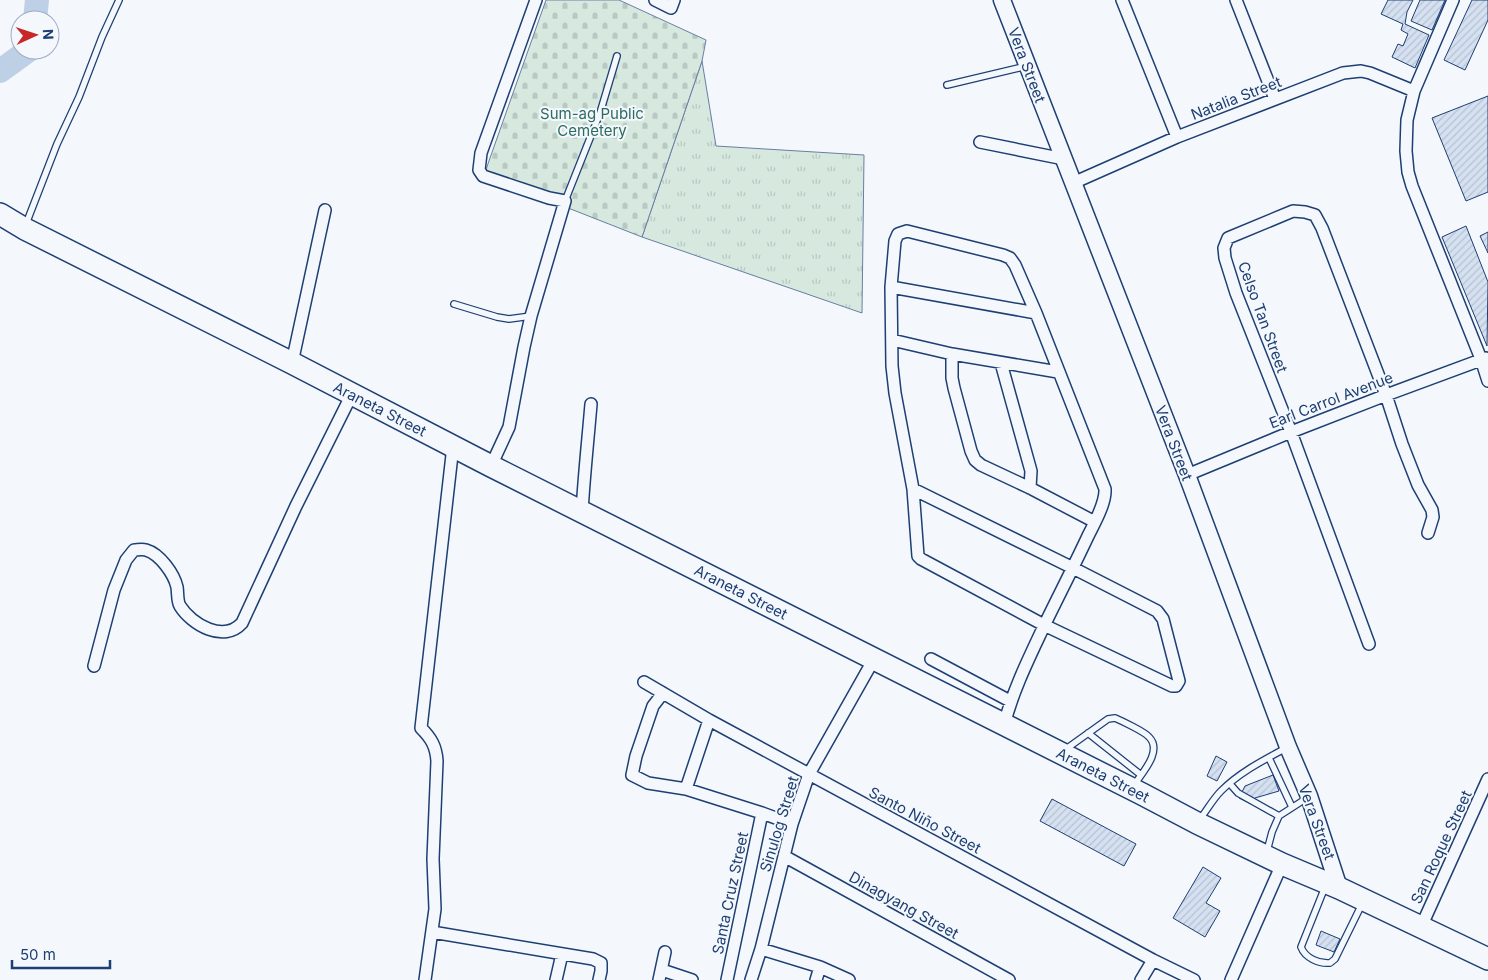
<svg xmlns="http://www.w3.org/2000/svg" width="1488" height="980" viewBox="0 0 1488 980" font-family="Inter,sans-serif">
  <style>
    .grass { fill: url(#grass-tufts); stroke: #687fa3 }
    .cemetery { fill: url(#cemetery-stones); stroke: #687fa3 }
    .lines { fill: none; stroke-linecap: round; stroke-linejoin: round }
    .river { stroke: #bed0e5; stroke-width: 24 }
    .building { fill: url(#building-hatch); stroke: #1d3f73 }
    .lane-casing { stroke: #1d3f73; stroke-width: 8 }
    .street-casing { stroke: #1d3f73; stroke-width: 14 }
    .secondary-casing { stroke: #1d3f73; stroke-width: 19 }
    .highway-casing { stroke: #1d3f73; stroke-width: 24 }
    .lane { stroke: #f4f7fb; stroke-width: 5.5 }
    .street { stroke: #f4f7fb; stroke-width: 11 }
    .secondary { stroke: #f4f7fb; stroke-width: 16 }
    .highway { stroke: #f4f7fb; stroke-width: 21 }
    .labels { text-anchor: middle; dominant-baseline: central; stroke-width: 4; stroke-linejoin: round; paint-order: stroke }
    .street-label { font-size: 15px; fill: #1d3f73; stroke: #f4f7fb }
    .park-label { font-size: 15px; fill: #2c6c60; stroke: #f4f7fb }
  </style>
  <defs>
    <pattern id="grass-tufts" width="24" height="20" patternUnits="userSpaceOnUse" patternTransform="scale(1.25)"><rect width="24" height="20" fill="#d7e8df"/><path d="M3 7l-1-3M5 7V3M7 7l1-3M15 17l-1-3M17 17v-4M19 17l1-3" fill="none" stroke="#b8c8c3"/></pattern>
    <pattern id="cemetery-stones" width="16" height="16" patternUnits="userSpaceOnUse" patternTransform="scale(1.25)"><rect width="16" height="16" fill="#d7e8df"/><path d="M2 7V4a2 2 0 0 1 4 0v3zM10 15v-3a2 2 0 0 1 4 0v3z" fill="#b8c8c3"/></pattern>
    <pattern id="building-hatch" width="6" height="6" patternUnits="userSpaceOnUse" patternTransform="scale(1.25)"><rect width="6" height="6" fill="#d5e0f0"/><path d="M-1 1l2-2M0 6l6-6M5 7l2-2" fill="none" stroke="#b6c1d1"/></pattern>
  </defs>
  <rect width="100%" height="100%" fill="#f4f7fb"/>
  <!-- grass -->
  <path class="grass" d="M 702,61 L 716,146 L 864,155 L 862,313 L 642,237 Z"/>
  <!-- cemetery -->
  <path class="cemetery" d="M 546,0 L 619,0 L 706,40 L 702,61 L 642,237 L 484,175 Z"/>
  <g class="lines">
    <!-- river -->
    <path class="river" d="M 35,20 L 37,0
      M 0,71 L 29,50"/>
  </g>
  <!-- building -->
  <path class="building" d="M 1388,0 L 1413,0 L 1407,12 L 1405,24 L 1429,35 L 1415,68 L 1392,57 L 1398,44 L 1403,46 L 1408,34 L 1401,30 L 1403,24 L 1381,14 Z
    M 1420,0 L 1445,0 L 1432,30 L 1411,21 Z
    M 1472,0 L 1488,0 L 1488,20 L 1465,70 L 1444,60 Z
    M 1488,96 L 1488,192 L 1466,201 L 1432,118 Z
    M 1466,226 L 1488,282 L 1487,346 L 1442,237 Z
    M 1488,232 L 1488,253 L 1480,236 Z
    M 1216,756 L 1227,762 L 1217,781 L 1207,776 Z
    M 1273,775 L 1279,791 L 1255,798 L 1251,804 L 1239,798 L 1245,786 Z
    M 1052,799 L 1136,844 L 1124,866 L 1040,821 Z
    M 1203,867 L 1221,878 L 1206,903 L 1220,911 L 1205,937 L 1173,918 Z
    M 1321,931 L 1340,939 L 1334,952 L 1316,945 Z"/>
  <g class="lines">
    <!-- lane casing -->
    <g class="lane-casing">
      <path id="lane" d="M 947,85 L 1027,66
        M 565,201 L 600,113 L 617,56
        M 26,224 L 57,144 L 79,97 L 102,37 L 119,0
        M 454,304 L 497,317 L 509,319 L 531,316
        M 1088,733 L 1141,775
        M 1066,749 L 1108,719 L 1115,718 C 1122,721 1145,732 1149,737 C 1163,751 1142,773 1134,785
        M 1269,758 L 1292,807
        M 1230,784 L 1238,793 L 1279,816
        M 1200,819 C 1207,810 1213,799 1221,791 C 1240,772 1264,760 1286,748
        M 1267,851 L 1272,832 L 1279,816 L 1307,798
        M 1325,887 L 1301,947 C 1305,958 1319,964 1330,963 L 1335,959 L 1362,904"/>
    </g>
    <!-- street casing -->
    <g class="street-casing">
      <path id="street" d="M 655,0 L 671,8 L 674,0
        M 1122,0 L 1177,137
        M 1236,0 L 1275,99
        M 1453,0 L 1414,91 L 1407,120 L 1406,151 L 1408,172 L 1412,186 L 1481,359 L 1488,381
        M 980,142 L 1064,159
        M 1073,183 L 1177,137 L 1343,73 L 1361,71 L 1370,73 L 1414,91
        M 891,287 L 1036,313
        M 892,340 L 952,354 L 1058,372
        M 952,354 L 952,378 L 954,388 L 971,451 L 975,460 L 981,465 L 1030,488 L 1095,522
        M 292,363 L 325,210
        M 1001,363 L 1031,471 L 1030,488
        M 491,466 L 509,427 L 524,347 L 531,316 L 565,201 L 549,198 L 483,176 L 479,170 L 481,153 L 536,0
        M 1187,475 L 1291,432 L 1386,395 L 1486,358
        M 913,489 L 1073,568 L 1157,611 L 1163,619 L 1179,681 L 1176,686 L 1172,686 L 1044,625 L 921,559 L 918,556 L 913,489 L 895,393 L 892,366 L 891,287 L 895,241 L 898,234 L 907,231 L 1003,255 L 1010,258 L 1015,265 L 1036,313 L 1105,489 C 1106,503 1094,524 1088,536 C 1074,566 1059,595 1044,626 C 1029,658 1013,690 1004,725
        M 582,512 C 584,476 588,440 591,404
        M 1369,644 L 1291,432 L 1236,293 L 1225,258 L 1224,248 L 1228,238 L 1293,211 L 1305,212 L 1315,215 L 1322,228 L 1386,395 L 1402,444 L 1418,485 L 1432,510 L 1433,517 L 1428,533
        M 931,659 L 1010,701
        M 94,666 L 114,590 L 126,560 L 134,550 C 137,550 142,549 146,550 C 160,554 174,574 177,587 C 178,593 177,601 180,606 C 192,625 224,643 242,623 L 296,506 L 352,394
        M 644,682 L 709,720 L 1153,960 L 1194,980
        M 663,693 L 653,706 L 636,756 L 632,775 L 648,783 L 686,789 L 762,813 L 792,824
        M 686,789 L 709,720
        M 784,856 L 1009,980
        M 1421,927 L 1488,779
        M 432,932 L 593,959 L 601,963 L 601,971 L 599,980
        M 761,949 L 820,967 L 849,980
        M 662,970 L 692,980
        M 425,980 L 435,909 L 433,859 L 437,761 C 436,746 431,738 421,728 L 453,446
        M 556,980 L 562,954
        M 659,980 L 665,952
        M 727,980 L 762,813
        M 751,980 L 761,949 L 792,824 L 809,774 L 874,659
        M 816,980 L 820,967
        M 1141,980 L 1153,960
        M 1231,980 L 1282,864"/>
    </g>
    <!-- secondary casing -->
    <g class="secondary-casing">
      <path id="secondary" d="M 1002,0 L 1187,475 L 1288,747 L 1309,796 L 1339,888"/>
    </g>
    <!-- highway casing -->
    <g class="highway-casing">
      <path id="highway" d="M 0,214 L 25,229 L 292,363 L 491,466 L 1142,794 L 1197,823 L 1282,864 L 1339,888 L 1488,959"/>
    </g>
    <!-- lane -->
    <use href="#lane" class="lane"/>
    <!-- street -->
    <use href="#street" class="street"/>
    <!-- secondary -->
    <use href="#secondary" class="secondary"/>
    <!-- highway -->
    <use href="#highway" class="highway"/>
  </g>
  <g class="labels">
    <!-- street labels -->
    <g class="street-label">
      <text transform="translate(1027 65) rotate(69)">Vera Street</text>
      <text transform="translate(1236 98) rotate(-21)">Natalia Street</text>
      <text transform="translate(1263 317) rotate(70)">Celso Tan Street</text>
      <text transform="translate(1331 400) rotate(-21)">Earl Carrol Avenue</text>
      <text transform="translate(380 409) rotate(27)">Araneta Street</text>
      <text transform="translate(1174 443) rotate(69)">Vera Street</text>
      <text transform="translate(741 592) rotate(27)">Araneta Street</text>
      <text transform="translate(1103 775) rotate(27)">Araneta Street</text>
      <text transform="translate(925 820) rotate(28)">Santo Niño Street</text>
      <text transform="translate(1317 822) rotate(70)">Vera Street</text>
      <text transform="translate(779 824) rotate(-73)">Sinulog Street</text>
      <text transform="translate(1441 847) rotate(-65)">San Roque Street</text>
      <text transform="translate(730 893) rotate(-78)">Santa Cruz Street</text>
      <text transform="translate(904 905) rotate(29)">Dinagyang Street</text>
    </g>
    <!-- park labels -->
    <g class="park-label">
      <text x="592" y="113">Sum-ag Public<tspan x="592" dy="17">Cemetery</tspan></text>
    </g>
  </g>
  <!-- north arrow -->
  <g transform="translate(35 35) rotate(87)"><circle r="24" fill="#f4f7fb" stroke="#9eadc5"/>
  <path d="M0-4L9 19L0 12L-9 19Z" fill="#c62828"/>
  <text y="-8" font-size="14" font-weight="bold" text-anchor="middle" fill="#1d3f73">N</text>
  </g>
  <!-- scale -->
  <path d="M12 960v8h98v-8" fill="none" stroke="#1d3f73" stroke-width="2.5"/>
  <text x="20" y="960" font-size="15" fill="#1d3f73" stroke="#f4f7fb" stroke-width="4" paint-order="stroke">50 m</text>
</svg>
